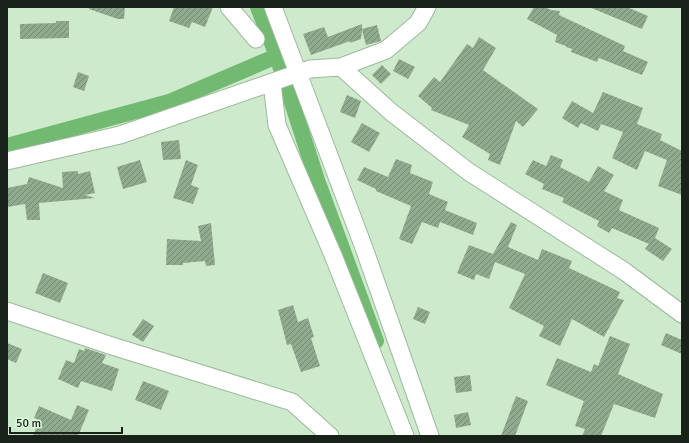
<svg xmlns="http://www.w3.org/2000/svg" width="689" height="443" viewBox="0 0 689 443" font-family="Signika,sans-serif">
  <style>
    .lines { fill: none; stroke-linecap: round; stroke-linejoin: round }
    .canal { stroke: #72ba71; stroke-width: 16 }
    .building { fill: url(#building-hatch) }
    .minor-casing { stroke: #9db89c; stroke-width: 19 }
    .minor { stroke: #fff; stroke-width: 17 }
  </style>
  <defs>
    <pattern id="building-hatch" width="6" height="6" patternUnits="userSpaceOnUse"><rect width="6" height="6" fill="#8faa8e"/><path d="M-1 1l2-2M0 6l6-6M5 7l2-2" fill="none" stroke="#748a73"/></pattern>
  </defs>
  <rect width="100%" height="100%" fill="#ceeacc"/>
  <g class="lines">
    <!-- canal -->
    <path class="canal" d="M 258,7 L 277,56 L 317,180 L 376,341
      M 7,146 L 169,102 L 277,56"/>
  </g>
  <!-- building -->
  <path class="building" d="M 89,7 L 125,7 L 124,19 L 118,19 L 89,9 Z
    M 174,7 L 213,7 L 205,27 L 192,22 L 189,28 L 169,21 Z
    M 534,7 L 545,7 L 551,10 L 560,11 L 559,15 L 625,46 L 623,51 L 648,62 L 642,75 L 599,58 L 597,62 L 571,52 L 572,49 L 566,47 L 566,46 L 555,42 L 557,35 L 527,19 Z
    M 589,7 L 627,7 L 648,16 L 642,29 Z
    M 56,21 L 69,21 L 69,38 L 20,39 L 20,24 L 56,23 Z
    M 362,24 L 362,29 L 377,25 L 381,41 L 366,45 L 362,30 L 361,39 L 350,43 L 350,41 L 311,55 L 303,34 L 324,27 L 328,37 Z
    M 479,37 L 496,48 L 483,70 L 538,109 L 523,127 L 516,121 L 500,165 L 488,160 L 490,154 L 462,137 L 469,125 L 431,110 L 432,108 L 418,96 L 434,77 L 440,82 L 467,44 L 473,48 Z
    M 399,59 L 415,67 L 408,79 L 393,71 Z
    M 382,65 L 391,74 L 381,84 L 372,75 Z
    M 78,72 L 89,76 L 84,91 L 73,87 Z
    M 603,92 L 643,108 L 637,124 L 662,134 L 660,140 L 682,151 L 682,195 L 658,186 L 667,160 L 645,151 L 637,170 L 612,158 L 623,132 L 601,124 L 598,131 L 581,123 L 578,128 L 562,118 L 572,101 L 593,113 Z
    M 347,95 L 361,101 L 355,118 L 340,112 Z
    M 362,123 L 380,133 L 369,152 L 351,142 Z
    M 179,140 L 181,159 L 163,160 L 161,142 Z
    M 551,155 L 563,160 L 560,167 L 589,182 L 598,166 L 614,175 L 604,191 L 623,200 L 619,210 L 659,228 L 655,238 L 672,249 L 663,261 L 645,249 L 649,244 L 612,228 L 609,233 L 597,226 L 599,221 L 562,202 L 564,198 L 542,189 L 544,184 L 525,174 L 533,160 L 546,166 Z
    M 396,159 L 412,165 L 410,173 L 433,182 L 429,194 L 448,202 L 445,210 L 477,223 L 473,235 L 440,222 L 438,228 L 422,222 L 412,244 L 399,239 L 411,206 L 376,191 L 376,189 L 357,180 L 364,167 L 388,177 Z
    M 140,160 L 147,182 L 123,189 L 117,167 Z
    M 186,160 L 198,165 L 191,185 L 199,188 L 193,204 L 173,198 Z
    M 78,171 L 78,174 L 90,171 L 95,193 L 85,195 L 95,198 L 39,203 L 40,220 L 27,220 L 25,204 L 7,207 L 7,188 L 27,184 L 29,177 L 63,188 L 62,172 Z
    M 511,222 L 517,225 L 508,247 L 538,260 L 542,249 L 572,261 L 569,268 L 620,292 L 617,298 L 624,300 L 604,337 L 572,319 L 560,346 L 539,336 L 544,326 L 509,308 L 525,274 L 495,262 L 489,279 L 476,274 L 474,280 L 457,273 L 469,245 L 493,254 Z
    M 211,223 L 215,265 L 206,266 L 205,261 L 183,263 L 183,265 L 166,265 L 167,239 L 201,241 L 198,226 Z
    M 43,273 L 68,283 L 60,303 L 35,293 Z
    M 293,305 L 298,322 L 308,318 L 314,337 L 311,338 L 320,366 L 301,372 L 291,344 L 287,345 L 278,310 Z
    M 418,307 L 430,312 L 425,324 L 413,319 Z
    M 143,319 L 154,326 L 143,342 L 132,335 Z
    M 666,333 L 682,340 L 682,354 L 661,345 Z
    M 610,336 L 630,344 L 618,374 L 663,394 L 655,418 L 614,404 L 601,436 L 582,436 L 585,429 L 575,426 L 584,401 L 546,385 L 557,358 L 591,372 L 594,364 L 598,366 Z
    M 7,343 L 22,349 L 16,363 L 7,359 Z
    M 85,348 L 106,355 L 102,363 L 119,369 L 112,391 L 81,381 L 78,388 L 58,379 L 66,360 L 74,363 L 79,349 L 84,351 Z
    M 470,375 L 472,391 L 456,393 L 454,377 Z
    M 143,381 L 169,391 L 161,410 L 135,400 Z
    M 516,396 L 528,401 L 515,436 L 501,436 Z
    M 77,405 L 89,410 L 78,436 L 33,436 L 39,420 L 34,418 L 39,406 L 71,420 Z
    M 468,412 L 471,425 L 456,428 L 454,415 Z"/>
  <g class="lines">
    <!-- minor casing -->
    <g class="minor-casing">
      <path id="minor" d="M 229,7 L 256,39
        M 273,7 L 364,248 L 430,436
        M 341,67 L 391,112 L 469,172 L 624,271 L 682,314
        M 272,83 L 277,125 L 333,255 L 405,436
        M 7,161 L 120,135 L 310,69 L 341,67 L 386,50 L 418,23 L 427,7
        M 7,311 L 109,345 L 292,402 L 330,436"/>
    </g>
    <!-- minor -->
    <use href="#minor" class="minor"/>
  </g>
  <!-- border -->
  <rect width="689" height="443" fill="none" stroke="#182218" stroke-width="16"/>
  <!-- scale -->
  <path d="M10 427v6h112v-6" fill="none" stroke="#182218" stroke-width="2"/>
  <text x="16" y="427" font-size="12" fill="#182218" stroke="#dbf7d9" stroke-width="3" paint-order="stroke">50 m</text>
</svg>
